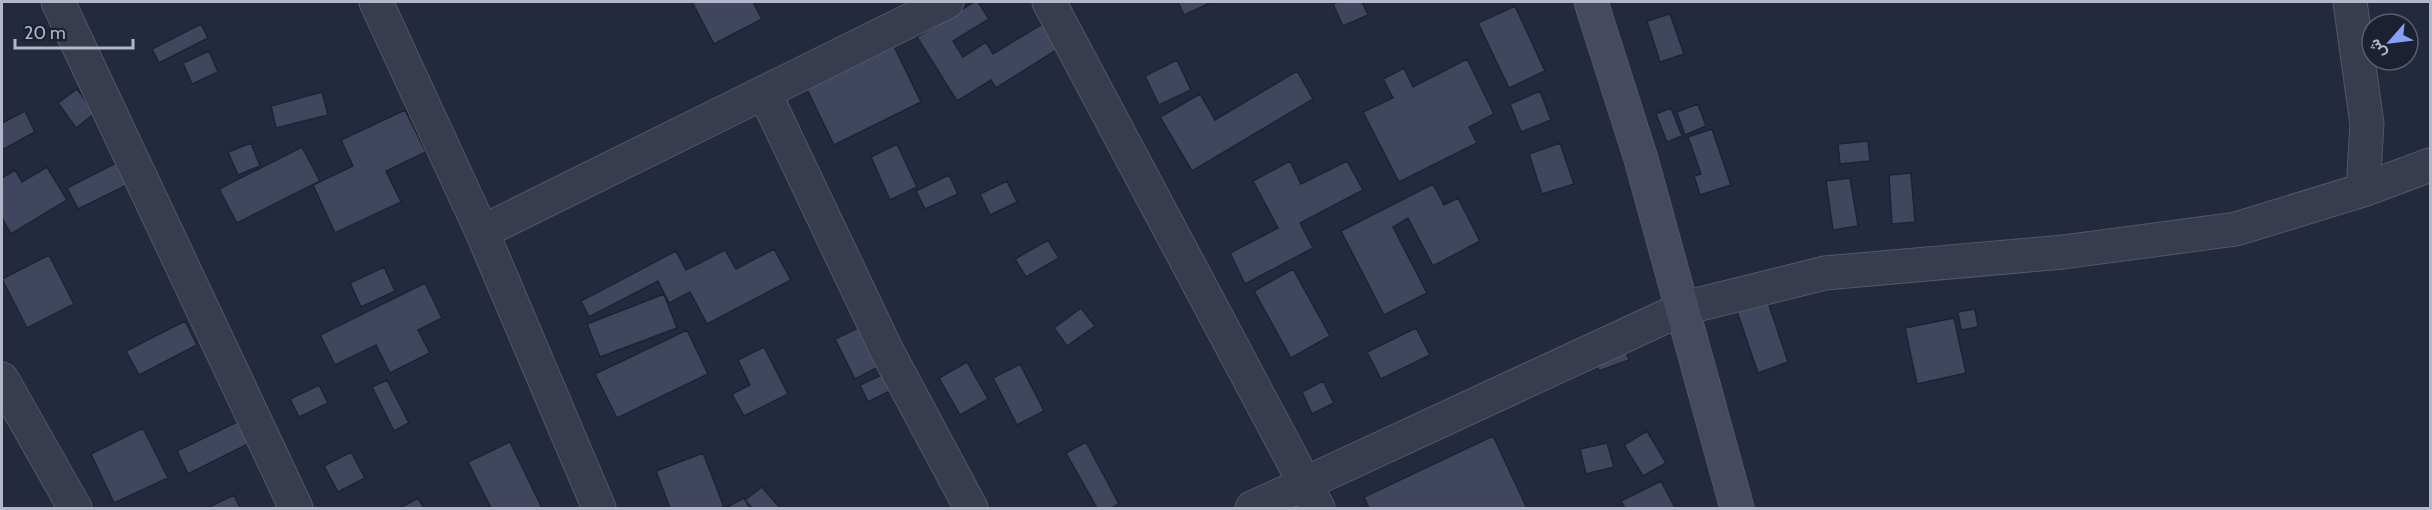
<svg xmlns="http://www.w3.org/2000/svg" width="2432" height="510" viewBox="0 0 2432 510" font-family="Cabin,Vazirmatn,sans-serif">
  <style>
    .building { fill: #3f465e; stroke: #1e2334; stroke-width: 1.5 }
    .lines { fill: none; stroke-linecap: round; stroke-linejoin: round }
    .street-casing { stroke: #525768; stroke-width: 35 }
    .secondary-casing { stroke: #525768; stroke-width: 35 }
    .street { stroke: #373c4e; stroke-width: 33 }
    .secondary { stroke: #454a61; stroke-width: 33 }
  </style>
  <rect width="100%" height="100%" fill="#232a3e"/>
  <!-- building -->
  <path class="building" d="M 692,2 L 753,2 L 762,19 L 714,44 Z
    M 974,2 L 978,2 L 989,19 L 953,41 L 963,57 L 986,42 L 993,54 L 1042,24 L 1058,49 L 996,88 L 991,80 L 957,101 L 917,37 Z
    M 1178,2 L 1212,2 L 1184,15 Z
    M 1338,2 L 1362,2 L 1368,15 L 1343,26 L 1333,4 Z
    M 1515,6 L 1545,71 L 1509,88 L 1478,23 Z
    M 1670,14 L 1684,54 L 1660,62 L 1647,21 Z
    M 201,24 L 208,38 L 159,63 L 152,49 Z
    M 886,30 L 921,102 L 834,145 L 799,73 Z
    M 209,51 L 218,72 L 192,84 L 183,63 Z
    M 1467,59 L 1494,114 L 1469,127 L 1477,143 L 1399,182 L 1363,112 L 1393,98 L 1383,79 L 1404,68 L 1413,87 Z
    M 1177,60 L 1191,90 L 1159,105 L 1145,76 Z
    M 1297,71 L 1313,99 L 1192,171 L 1160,117 L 1200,94 L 1215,120 Z
    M 77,89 L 95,113 L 76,128 L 58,103 Z
    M 1540,91 L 1551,120 L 1521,132 L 1510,104 Z
    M 322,92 L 328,115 L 276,128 L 271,106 Z
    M 1698,104 L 1706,126 L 1685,135 L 1677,112 Z
    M 1671,108 L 1682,136 L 1667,142 L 1656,114 Z
    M 405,110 L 426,152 L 386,171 L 401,202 L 335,233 L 313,185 L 353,166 L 341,140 Z
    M 25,111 L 35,132 L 2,150 L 2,123 Z
    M 1712,129 L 1731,185 L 1700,195 L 1694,176 L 1701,174 L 1688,137 Z
    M 1868,141 L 1870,161 L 1840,164 L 1838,144 Z
    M 251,143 L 260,166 L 238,175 L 228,152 Z
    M 1560,143 L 1574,184 L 1542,194 L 1529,154 Z
    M 897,144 L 917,187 L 890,200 L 871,157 Z
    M 302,147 L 320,181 L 237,223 L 219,189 Z
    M 120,161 L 131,183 L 78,209 L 67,188 Z
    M 1290,161 L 1301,184 L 1347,161 L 1363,190 L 1300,223 L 1313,248 L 1245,284 L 1230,253 L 1278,228 L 1253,181 Z
    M 47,167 L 67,200 L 11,234 L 2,218 L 2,178 L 15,170 L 22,182 Z
    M 1911,173 L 1915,222 L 1892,224 L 1889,175 Z
    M 949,175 L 958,194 L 925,209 L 916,191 Z
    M 1850,178 L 1858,226 L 1833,230 L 1826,181 Z
    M 1007,181 L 1017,202 L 990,215 L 980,194 Z
    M 1433,184 L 1444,205 L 1458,198 L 1480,241 L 1433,266 L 1408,218 L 1393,227 L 1427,293 L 1384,315 L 1341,231 Z
    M 1048,240 L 1059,258 L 1026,277 L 1015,259 Z
    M 774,249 L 791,280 L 707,324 L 690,292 L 669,303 L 658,281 L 589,317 L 581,301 L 676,251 L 686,270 L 725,250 L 736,269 Z
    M 49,255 L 74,304 L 27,328 L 2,279 Z
    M 384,267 L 395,291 L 361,307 L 350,283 Z
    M 1293,269 L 1330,336 L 1291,358 L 1254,291 Z
    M 425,283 L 442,318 L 418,330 L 430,353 L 390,373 L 376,345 L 335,365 L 320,335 Z
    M 1765,293 L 1788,362 L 1758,373 L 1734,303 Z
    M 664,294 L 677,328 L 600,357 L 587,324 Z
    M 1081,308 L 1095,326 L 1067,346 L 1054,328 Z
    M 1975,309 L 1978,327 L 1961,330 L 1958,312 Z
    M 1954,318 L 1966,373 L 1917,384 L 1905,328 Z
    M 185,321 L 197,345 L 139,375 L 126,351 Z
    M 864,325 L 884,364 L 855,379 L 835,339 Z
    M 1416,328 L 1430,355 L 1381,379 L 1367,352 Z
    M 687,330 L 708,374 L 617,418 L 595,374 Z
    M 1621,337 L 1629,360 L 1599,371 L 1591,347 Z
    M 764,347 L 788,394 L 744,416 L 732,394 L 750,385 L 738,360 Z
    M 967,362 L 988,399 L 960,415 L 939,378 Z
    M 1020,364 L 1044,411 L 1017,425 L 993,378 Z
    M 886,373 L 894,389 L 868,402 L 860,385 Z
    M 387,380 L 409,423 L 394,431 L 372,387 Z
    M 1323,381 L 1334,403 L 1312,414 L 1302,392 Z
    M 319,385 L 328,403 L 299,417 L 290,399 Z
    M 239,421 L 250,443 L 188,474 L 177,451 Z
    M 143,428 L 168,478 L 114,503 L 91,454 Z
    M 1647,431 L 1666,463 L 1643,476 L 1624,445 Z
    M 1493,436 L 1527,508 L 1369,508 L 1364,497 Z
    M 510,442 L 542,508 L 491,508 L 468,462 Z
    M 1086,442 L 1119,504 L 1111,508 L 1097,508 L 1066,453 Z
    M 1607,443 L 1614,467 L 1586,474 L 1580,449 Z
    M 351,452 L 365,478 L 338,492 L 324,466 Z
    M 703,453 L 724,507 L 719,508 L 670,508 L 656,471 Z
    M 1661,481 L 1675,508 L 1625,508 L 1621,501 Z
    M 762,487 L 780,508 L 752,508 L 745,500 Z
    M 234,495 L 240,508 L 207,508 Z
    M 418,498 L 424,508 L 400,508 Z
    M 744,498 L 750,508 L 725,508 Z"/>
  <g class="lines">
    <!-- street casing -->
    <g class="street-casing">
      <path id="street" d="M 58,2 L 296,508
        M 376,2 L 482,232 L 599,508
        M 1049,2 L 1318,508
        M 2350,2 L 2367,124 L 2363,190
        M 764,92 L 887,351 L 971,508
        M 482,232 L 947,2
        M 2,379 L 75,508
        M 1252,508 L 1684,308 L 1825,273 L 2063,252 L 2236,229 L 2363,190 L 2430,165"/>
    </g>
    <!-- secondary casing -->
    <g class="secondary-casing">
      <path id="secondary" d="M 1591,2 L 1641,159 L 1737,508"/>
    </g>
    <!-- street -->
    <use href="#street" class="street"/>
    <!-- secondary -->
    <use href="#secondary" class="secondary"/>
  </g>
  <!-- border -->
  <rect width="2432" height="510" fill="none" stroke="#b3b7c9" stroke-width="6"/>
  <!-- north arrow -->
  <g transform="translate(2390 42) rotate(242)"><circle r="28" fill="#1c2132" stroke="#585d6e" stroke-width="1.5"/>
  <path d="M0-4.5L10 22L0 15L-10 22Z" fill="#879efa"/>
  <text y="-9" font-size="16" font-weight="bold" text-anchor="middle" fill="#b3b7c9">ش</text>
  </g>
  <!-- scale -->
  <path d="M15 39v9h118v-9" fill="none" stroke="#b3b7c9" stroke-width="3"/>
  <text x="24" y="39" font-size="18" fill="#b3b7c9" stroke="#1c2132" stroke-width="4.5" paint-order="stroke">20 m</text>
</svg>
